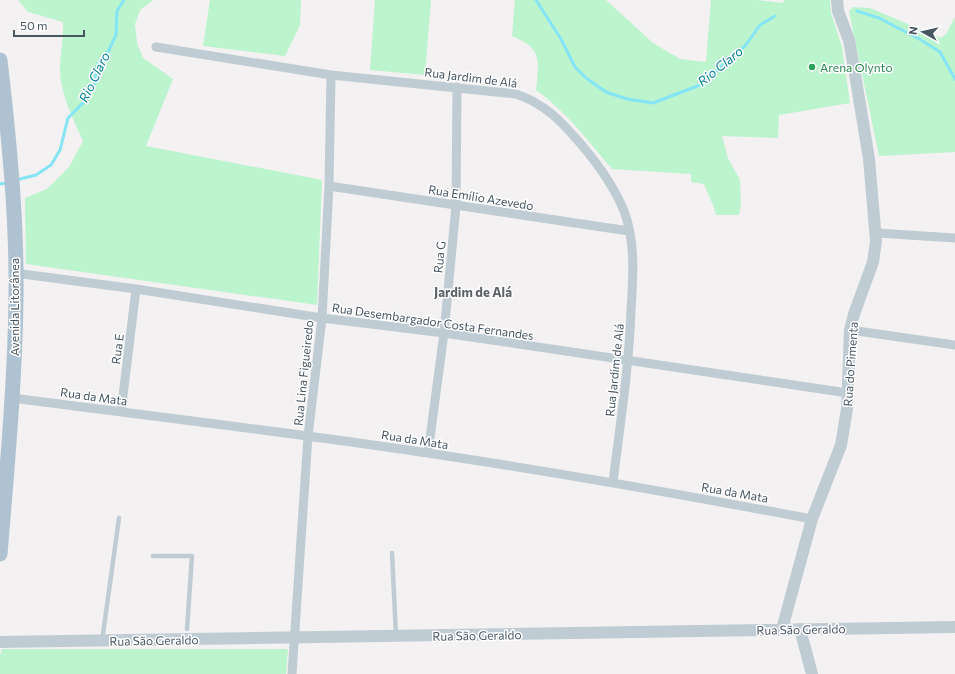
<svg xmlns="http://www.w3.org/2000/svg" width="955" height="674" viewBox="0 0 955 674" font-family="Commissioner,sans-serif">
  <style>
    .green { fill: #bcf4ce }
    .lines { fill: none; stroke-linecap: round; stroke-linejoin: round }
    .stream { stroke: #85e5f5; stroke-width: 3 }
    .service { stroke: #c0ccd4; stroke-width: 4.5 }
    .minor { stroke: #c0ccd4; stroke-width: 9 }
    .tertiary { stroke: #c0ccd4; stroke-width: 12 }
    .primary { stroke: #aec2d2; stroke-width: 15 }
    .leisure-dot { fill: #2e9e5b; stroke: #fff; stroke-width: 1.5 }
    .labels { text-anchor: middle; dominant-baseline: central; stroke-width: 3; stroke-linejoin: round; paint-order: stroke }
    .leisure-label { font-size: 12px; fill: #27864d; stroke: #fff; text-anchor: start }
    .street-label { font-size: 12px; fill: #465661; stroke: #fff }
    .water-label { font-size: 13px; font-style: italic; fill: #038298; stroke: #fff }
    .neighbourhood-label { font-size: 13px; font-weight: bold; fill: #5c6267; stroke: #fff }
  </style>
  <rect width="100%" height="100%" fill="#f3f1f1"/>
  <!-- green -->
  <path class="green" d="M 18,0 L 153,0 L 140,10 L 135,24 L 137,43 L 143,58 L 173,79 L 146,146 L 322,180 L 317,305 L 26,264 L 25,198 L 47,189 L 69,167 L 83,141 C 73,118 61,96 60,71 C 60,54 64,38 63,22 L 28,12 Z
    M 210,0 L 301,0 L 300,25 L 285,56 L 203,46 Z
    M 375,0 L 431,0 L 425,75 L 370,70 Z
    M 515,0 L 606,0 L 653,43 L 680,59 L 706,62 L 711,0 L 757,0 L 783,3 L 784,0 L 830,0 L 831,13 L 842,47 L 850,103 L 779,115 L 778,138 L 722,136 L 728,158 L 740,180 L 741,204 L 739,215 L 716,215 C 714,205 708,195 704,184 L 691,182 L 691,174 L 612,169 C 588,141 567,112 536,90 C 539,60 543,49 512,36 Z
    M 853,7 L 870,8 L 941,38 L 946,34 L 955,17 L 955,152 L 879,156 L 849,11 Z
    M 2,649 L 288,649 L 286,674 L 0,674 L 0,655 Z"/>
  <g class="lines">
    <!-- stream -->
    <path class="stream" d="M 536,0 L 561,39 L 575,67 L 586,78 L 606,92 L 627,99 L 653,103 L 700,85 L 745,46 L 760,25 L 775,16
      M 857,11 L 879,18 L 921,40 L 940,52 L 955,79
      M 16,180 L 36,175 L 51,165 L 60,150 L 68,118 L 83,103 L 95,83 L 97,66 L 109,50 L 116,35 L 117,11 L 124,0
      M 0,184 L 7,183"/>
    <!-- service -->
    <path class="service" d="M 392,553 L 396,635
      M 153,556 L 192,556 L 187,629
      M 103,634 L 119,518"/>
    <!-- minor -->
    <path class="minor" d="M 156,47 L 331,75 L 516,94 C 545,104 560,120 580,143 C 597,163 614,186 624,211 C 636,243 633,277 631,310 C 629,368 620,425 613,482
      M 329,186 L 629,231
      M 877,233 L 955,238
      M 15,273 L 136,289 L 322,318 L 444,333 L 848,393
      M 850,330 L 955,345
      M 12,398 C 151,416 289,432 427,453 C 556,472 684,495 812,519
      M 121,412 L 136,289
      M 428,453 L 444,333 L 456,206 L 457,87
      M 292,674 L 308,436 L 322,318 L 329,186 L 331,75"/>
    <!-- tertiary -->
    <path class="tertiary" d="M 782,629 L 812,519 L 841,445 L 847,409 L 850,330 L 854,314 L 873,262 L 876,241 L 869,159 L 855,74 L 849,40 L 838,11 L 837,0
      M 800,629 L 812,674
      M 0,642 L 955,627"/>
    <!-- primary -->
    <path class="primary" d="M 0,60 C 9,138 17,218 16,298 C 15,383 7,469 0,554"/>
  </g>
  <!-- markers -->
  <circle class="leisure-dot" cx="812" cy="67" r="4"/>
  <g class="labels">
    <!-- leisure labels -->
    <g class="leisure-label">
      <text x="820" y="67">Arena Olynto</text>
    </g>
    <!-- street labels -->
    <g class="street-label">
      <text transform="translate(471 77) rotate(7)">Rua Jardim de Alá</text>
      <text transform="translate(481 197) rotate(9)">Rua Emílio Azevedo</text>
      <text transform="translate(439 257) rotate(-84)">Rua G</text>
      <text transform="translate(14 307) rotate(-90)">Avenida Litorânea</text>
      <text transform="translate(433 321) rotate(8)">Rua Desembargador Costa Fernandes</text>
      <text transform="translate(117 349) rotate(-83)">Rua E</text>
      <text transform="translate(850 364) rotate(-86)">Rua do Pimenta</text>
      <text transform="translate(614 370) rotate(-84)">Rua Jardim de Alá</text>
      <text transform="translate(303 373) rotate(-84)">Rua Lina Figueiredo</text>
      <text transform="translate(94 396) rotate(8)">Rua da Mata</text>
      <text transform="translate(415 439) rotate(9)">Rua da Mata</text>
      <text transform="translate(735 492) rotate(10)">Rua da Mata</text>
      <text transform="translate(801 629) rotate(-1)">Rua São Geraldo</text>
      <text transform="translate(477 635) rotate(-1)">Rua São Geraldo</text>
      <text transform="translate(154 640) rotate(-1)">Rua São Geraldo</text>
    </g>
    <!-- water labels -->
    <g class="water-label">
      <text transform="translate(720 66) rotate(-39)">Rio Claro</text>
      <text transform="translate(94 77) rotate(-64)">Rio Claro</text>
    </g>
    <!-- neighbourhood labels -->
    <g class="neighbourhood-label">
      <text x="473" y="292">Jardim de Alá</text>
    </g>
  </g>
  <!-- north arrow -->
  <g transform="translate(923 32) rotate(278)" stroke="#ffffff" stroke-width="3" paint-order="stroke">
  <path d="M0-3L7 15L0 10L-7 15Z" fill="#465661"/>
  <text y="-6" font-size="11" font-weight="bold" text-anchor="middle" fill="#465661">N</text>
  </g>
  <!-- scale -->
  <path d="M14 30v6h70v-6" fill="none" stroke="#465661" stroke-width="2"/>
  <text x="20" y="30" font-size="12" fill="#465661" stroke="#ffffff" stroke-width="3" paint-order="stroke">50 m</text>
</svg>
